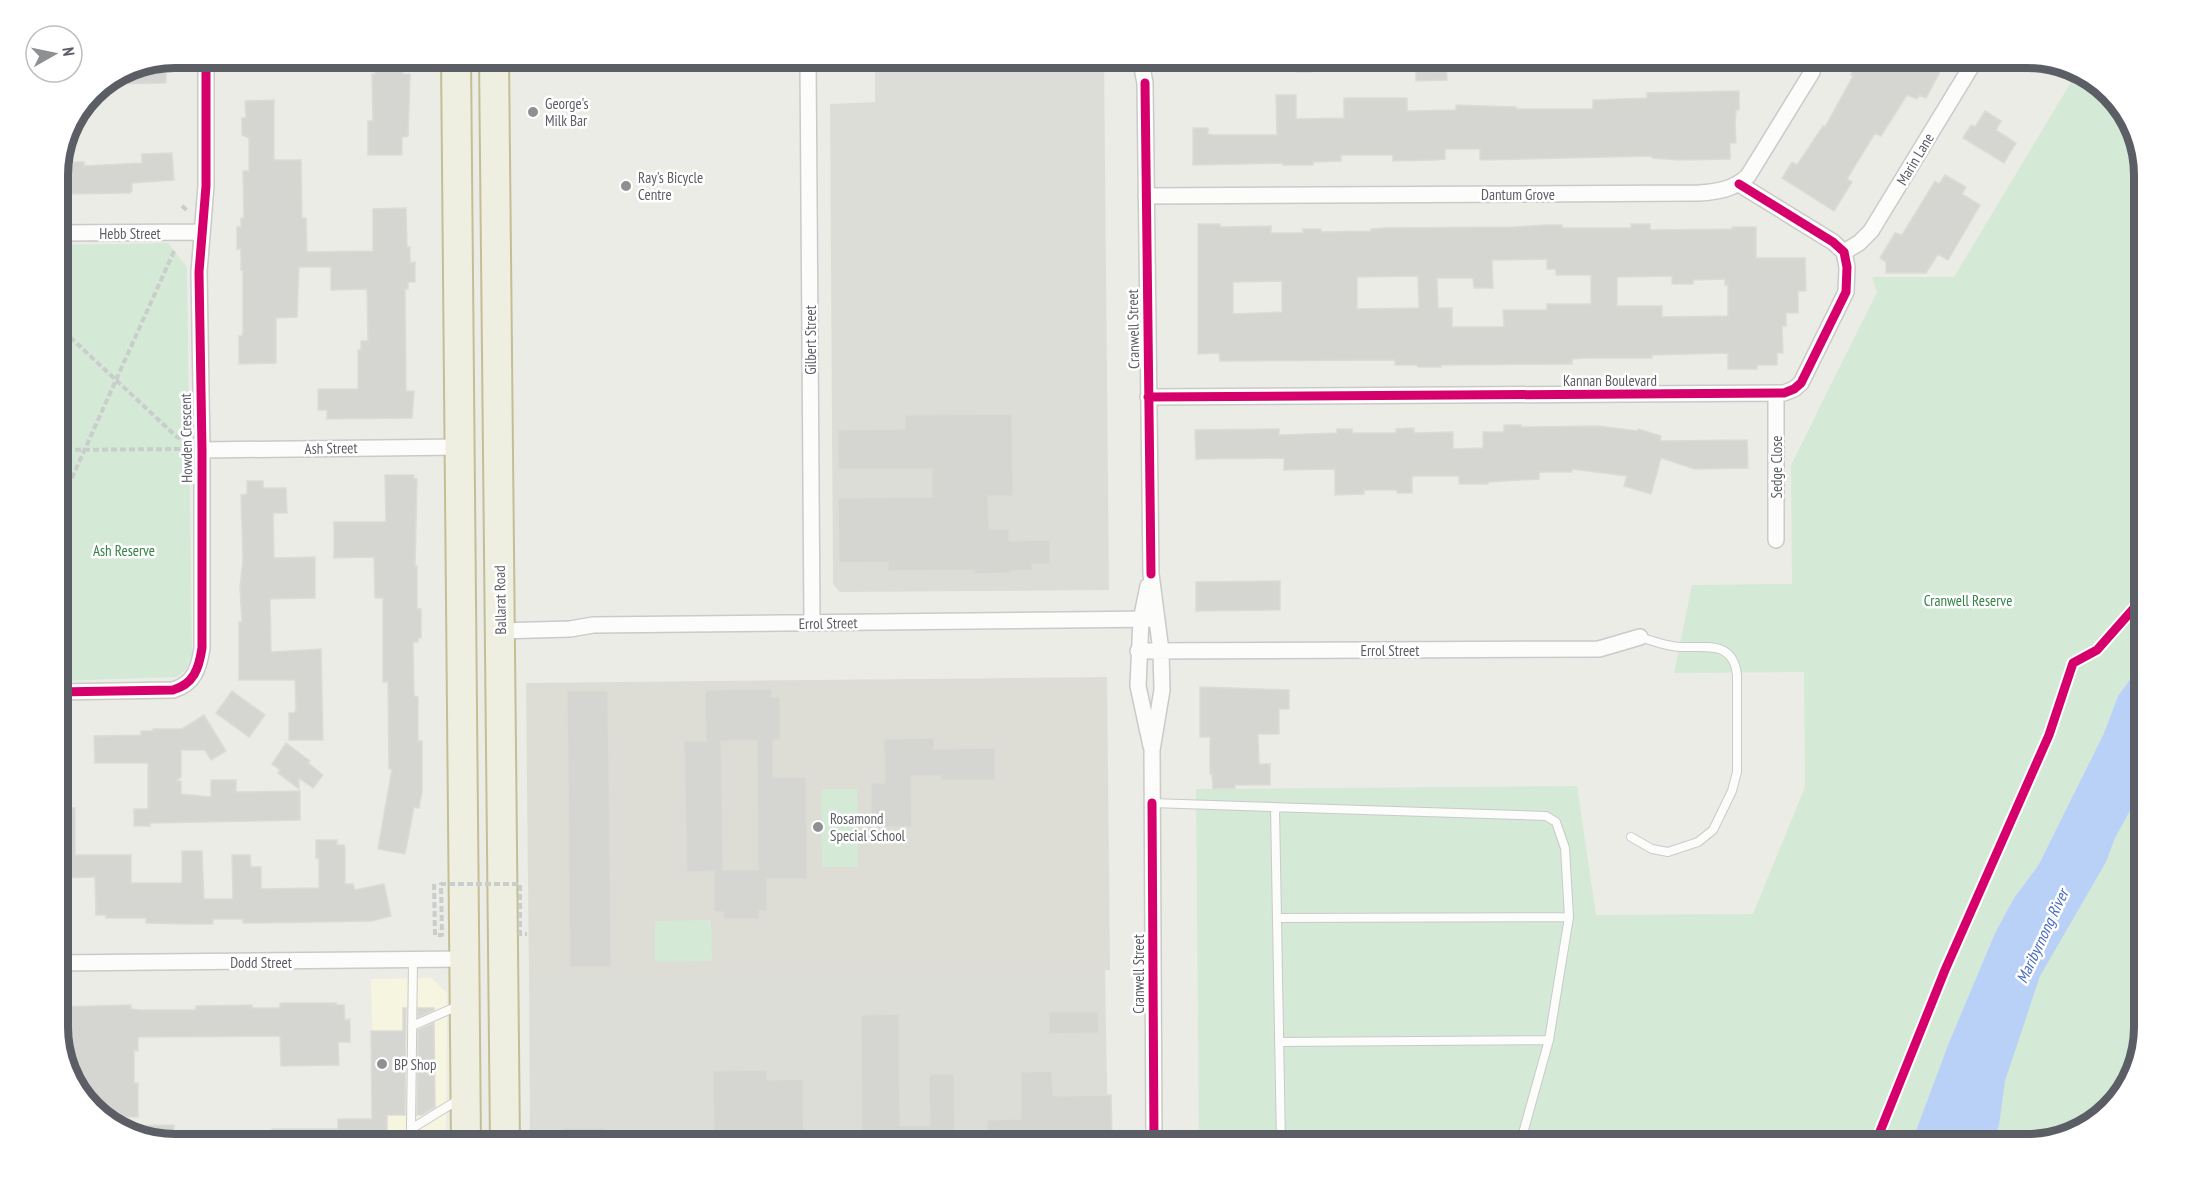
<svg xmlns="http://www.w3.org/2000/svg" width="2201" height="1201" viewBox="0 0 2201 1201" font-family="'PT Sans Narrow',sans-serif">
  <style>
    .commercial { fill: #f5f5e0 }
    .industrial { fill: #ddddd8 }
    .education { fill: #dddcd5 }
    .green { fill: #d4e9d6 }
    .water { fill: #bad1f7 }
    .building { fill: #d5d5d2; stroke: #dcdbd6; stroke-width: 1.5; fill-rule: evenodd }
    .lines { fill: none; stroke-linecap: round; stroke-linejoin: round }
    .lane-casing { stroke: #c9cac9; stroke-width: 10 }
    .street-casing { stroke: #c9cac9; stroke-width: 18 }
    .highway-casing { stroke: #c4be94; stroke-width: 32 }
    .path { stroke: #c9cdcc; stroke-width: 4; stroke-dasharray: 6 3; stroke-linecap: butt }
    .lane { stroke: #fcfcfb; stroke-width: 8 }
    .street { stroke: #fcfcfb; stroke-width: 15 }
    .highway { stroke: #efefe1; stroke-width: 28 }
    .path-bridge { stroke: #c9cdcc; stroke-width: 4; stroke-dasharray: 6 3; stroke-linecap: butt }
    .cycleway-casing { stroke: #fff; stroke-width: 13 }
    .cycleway { stroke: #d6006c; stroke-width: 9 }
    .poi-dot { fill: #8e9092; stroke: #fff; stroke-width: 2 }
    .labels { text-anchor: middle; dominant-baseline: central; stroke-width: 5; stroke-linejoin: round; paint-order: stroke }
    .poi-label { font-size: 15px; fill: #5c5e65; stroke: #fff; text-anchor: start }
    .street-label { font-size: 15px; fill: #5c5e65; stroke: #fff }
    .park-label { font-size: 15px; fill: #358348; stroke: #fff }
    .water-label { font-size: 16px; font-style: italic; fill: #476cc2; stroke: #fff }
    .rim { fill: none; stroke: #5c5e65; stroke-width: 8 }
  </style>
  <rect width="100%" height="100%" fill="#ecece7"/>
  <!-- commercial -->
  <path class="commercial" d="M 431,978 L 447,993 L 446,1144 L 386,1144 L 374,1112 L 371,979 Z"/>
  <!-- industrial -->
  <path class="industrial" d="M 875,57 L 1104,57 L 1109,590 L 840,592 L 833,584 L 830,104 L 875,102 Z
    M 1105,968 L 1108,1144 L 530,1144 L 529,974 Z"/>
  <!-- education -->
  <path class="education" d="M 1107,677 L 1110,970 L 529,977 L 526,683 Z"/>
  <!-- green -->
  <path class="green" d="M 2079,69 L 2124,109 L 2144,167 L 2144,660 L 2118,696 L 2104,733 L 2038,866 L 2014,898 L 1995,933 L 1948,1045 L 1911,1144 L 1199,1144 L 1196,789 L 1577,786 L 1596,915 L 1753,914 L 1805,787 L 1804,672 L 1674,673 L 1692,585 L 1792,584 L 1791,465 L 1877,292 L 1872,277 L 1954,277 Z
    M 168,243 L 187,267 L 192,654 L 186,669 L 177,677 L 57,681 L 57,245 Z
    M 2144,737 L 2144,1027 L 2132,1079 L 2086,1128 L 2027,1144 L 1993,1144 L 1999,1125 L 1987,1060 Z
    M 821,789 L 857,789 L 858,867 L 822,867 Z
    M 711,920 L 712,961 L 655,962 L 655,921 Z"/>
  <!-- water -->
  <path class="water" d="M 2144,660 L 2144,769 L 2132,807 L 2115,838 L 2106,862 L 2040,976 L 2005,1081 L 1999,1125 L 1993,1144 L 1911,1144 L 1948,1045 L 1995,933 L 2014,898 L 2038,866 L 2104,733 L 2118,696 Z"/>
  <!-- building -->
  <path class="building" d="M 374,57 L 403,57 L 403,74 L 410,74 L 408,136 L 402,137 L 402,155 L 368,155 L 368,121 L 373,121 L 372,74 L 375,74 Z
    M 1297,57 L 1312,57 L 1312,72 L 1297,72 Z
    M 1416,57 L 1446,57 L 1447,80 L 1416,81 Z
    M 1859,57 L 1939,57 L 1935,65 L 1942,68 L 1926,98 L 1919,95 L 1917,99 L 1907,95 L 1881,136 L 1875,133 L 1847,179 L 1852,182 L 1834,211 L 1782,178 L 1792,162 L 1797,165 L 1823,126 L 1825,127 L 1853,76 L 1851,75 Z
    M 166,59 L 166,83 L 102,84 L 130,66 Z
    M 1739,91 L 1739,110 L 1736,110 L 1735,125 L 1736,143 L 1730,143 L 1730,159 L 1681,160 L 1652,158 L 1652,156 L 1480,160 L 1480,149 L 1445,149 L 1445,159 L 1434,160 L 1393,161 L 1393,155 L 1341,155 L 1341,161 L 1313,162 L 1313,165 L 1283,165 L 1283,163 L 1193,165 L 1193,128 L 1208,128 L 1208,134 L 1213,135 L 1277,135 L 1276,95 L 1296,95 L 1296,119 L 1344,118 L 1344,98 L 1407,98 L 1407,111 L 1456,110 L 1456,105 L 1516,107 L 1516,109 L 1593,109 L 1593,100 L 1647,98 L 1647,93 Z
    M 274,100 L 274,160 L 301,160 L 302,218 L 306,218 L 307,252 L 373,251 L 373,209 L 406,208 L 407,247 L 410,247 L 410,263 L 415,262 L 415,282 L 408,282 L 408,289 L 405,289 L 406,391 L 414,391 L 412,418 L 327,419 L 327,410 L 318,410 L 318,389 L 358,389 L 358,350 L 361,350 L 361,341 L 368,341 L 367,289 L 331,290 L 331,267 L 299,267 L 297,317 L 276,318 L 276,363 L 239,364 L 239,336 L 242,336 L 243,332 L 243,270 L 241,270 L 241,249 L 237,249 L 237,227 L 241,227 L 241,218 L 244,218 L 243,171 L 249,171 L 249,138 L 242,135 L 242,118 L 246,118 L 245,101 Z
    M 1985,111 L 2001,121 L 1996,130 L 2016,143 L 2004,163 L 1963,138 L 1971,125 L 1975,127 Z
    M 172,153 L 174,180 L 132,183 L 132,191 L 130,193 L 64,194 L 64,191 L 57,191 L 58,162 L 84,162 L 84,166 L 142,163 L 142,154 Z
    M 1945,175 L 1966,187 L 1962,194 L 1980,205 L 1961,238 L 1948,260 L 1938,254 L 1926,273 L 1886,273 L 1886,262 L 1880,258 L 1895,233 L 1902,235 L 1935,181 L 1939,184 Z
    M 1198,224 L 1220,224 L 1220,227 L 1271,226 L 1271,233 L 1303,233 L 1303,229 L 1321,229 L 1321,232 L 1371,231 L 1371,229 L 1384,228 L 1513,227 L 1546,225 L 1562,225 L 1562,228 L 1631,228 L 1631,224 L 1650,224 L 1650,230 L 1732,229 L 1732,227 L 1756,227 L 1756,258 L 1805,258 L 1806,291 L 1798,291 L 1798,313 L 1786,313 L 1786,326 L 1782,326 L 1783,353 L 1777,353 L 1777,365 L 1757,365 L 1757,369 L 1728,369 L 1728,353 L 1652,355 L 1652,358 L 1588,358 L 1572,359 L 1572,364 L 1441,365 L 1441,367 L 1418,367 L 1417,365 L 1395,365 L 1395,360 L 1220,361 L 1219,353 L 1198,354 ZM 1547,259 L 1547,269 L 1556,269 L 1556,275 L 1591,275 L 1591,304 L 1547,304 L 1547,310 L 1503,310 L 1504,327 L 1452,327 L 1452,308 L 1438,308 L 1437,278 L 1473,278 L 1474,288 L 1493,288 L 1492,260 ZM 1418,276 L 1419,308 L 1357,309 L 1357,277 ZM 1672,276 L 1672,284 L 1693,284 L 1693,280 L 1725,279 L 1725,285 L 1728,284 L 1728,316 L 1662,317 L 1662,306 L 1617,306 L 1617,277 ZM 1282,281 L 1282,312 L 1233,314 L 1233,282 Z
    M 1012,414 L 1013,496 L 988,496 L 989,529 L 1009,529 L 1009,541 L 1050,540 L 1050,564 L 1032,564 L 1032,570 L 1010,571 L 1010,573 L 975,574 L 974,570 L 888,571 L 888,562 L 839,563 L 838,498 L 932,497 L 932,469 L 838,469 L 838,430 L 905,429 L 905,415 Z
    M 1504,425 L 1521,425 L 1521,427 L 1598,426 L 1637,431 L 1638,429 L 1661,436 L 1660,441 L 1747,440 L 1748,468 L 1695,469 L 1661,458 L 1651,494 L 1624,486 L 1627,476 L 1572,469 L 1572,472 L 1539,472 L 1539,479 L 1488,482 L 1488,484 L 1459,484 L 1459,476 L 1412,476 L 1412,493 L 1397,493 L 1397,490 L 1364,490 L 1364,494 L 1335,495 L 1335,469 L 1284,470 L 1284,458 L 1196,459 L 1195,430 L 1279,429 L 1279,435 L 1337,433 L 1337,429 L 1352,429 L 1352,433 L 1396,433 L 1396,429 L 1414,428 L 1414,433 L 1453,432 L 1453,449 L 1483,448 L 1483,432 L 1504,432 Z
    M 385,475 L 414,475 L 414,479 L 417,479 L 415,566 L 417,566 L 417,609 L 421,609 L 421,638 L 418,638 L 418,642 L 413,642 L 414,696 L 418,697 L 418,741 L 422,741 L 422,792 L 419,808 L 414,807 L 405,854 L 378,849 L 392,769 L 389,769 L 388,682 L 383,682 L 383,598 L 375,598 L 374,557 L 334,558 L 334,522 L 386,522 Z
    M 247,481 L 263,481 L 263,488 L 286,488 L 287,513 L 273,513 L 274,558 L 315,557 L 315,598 L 270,599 L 271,652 L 321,649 L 323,740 L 289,740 L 289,713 L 294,713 L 296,709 L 295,680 L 239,680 L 239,622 L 242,622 L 240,587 L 243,560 L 241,495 L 247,494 Z
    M 1280,581 L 1280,610 L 1196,611 L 1196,582 Z
    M 1200,687 L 1289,690 L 1289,709 L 1279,709 L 1279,734 L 1258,734 L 1259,764 L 1270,764 L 1270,785 L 1235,785 L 1235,788 L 1213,789 L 1212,774 L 1210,774 L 1210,737 L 1200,737 Z
    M 772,689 L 772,697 L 780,697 L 780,740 L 773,740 L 773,777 L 806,777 L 807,879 L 767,879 L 767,911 L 759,911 L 759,919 L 724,919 L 723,912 L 714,912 L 714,871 L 687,872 L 684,741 L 706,741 L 705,690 ZM 757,740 L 758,870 L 723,870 L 721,741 Z
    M 232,691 L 265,715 L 249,737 L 216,713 Z
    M 567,691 L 608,691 L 611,967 L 570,967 Z
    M 204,715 L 226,751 L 211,760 L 205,750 L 181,750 L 181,777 L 176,781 L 181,781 L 181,794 L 211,797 L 211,780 L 236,780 L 236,792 L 300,791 L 300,820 L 150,823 L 150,826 L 134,826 L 134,809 L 148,809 L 148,763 L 95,763 L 94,736 L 141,735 L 141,731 L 153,731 L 153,729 L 182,729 Z
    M 934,738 L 934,749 L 995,748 L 995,780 L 941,780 L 941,776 L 911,776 L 912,827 L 871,827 L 871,783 L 885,783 L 884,739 Z
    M 286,743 L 310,761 L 308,763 L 323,775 L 313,788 L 299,778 L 299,789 L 278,773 L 280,770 L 272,764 Z
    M 57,808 L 75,808 L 75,855 L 131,855 L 131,883 L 182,883 L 182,851 L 202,851 L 204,899 L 233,899 L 232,855 L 250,855 L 251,867 L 261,867 L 261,889 L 319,888 L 319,858 L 316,858 L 316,840 L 337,840 L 337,845 L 344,845 L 345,850 L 345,884 L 353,884 L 355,890 L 384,884 L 391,916 L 372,921 L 261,923 L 243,923 L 243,919 L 213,919 L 213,924 L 191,924 L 146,923 L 146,918 L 106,918 L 106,915 L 96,915 L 95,877 L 57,878 Z
    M 280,1003 L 336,1003 L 336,1005 L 344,1005 L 345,1020 L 350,1019 L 350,1042 L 338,1042 L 339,1065 L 281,1066 L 280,1036 L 138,1037 L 138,1051 L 134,1050 L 134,1083 L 138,1083 L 138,1117 L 105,1117 L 77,1092 L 57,1035 L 57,1007 L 131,1005 L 131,1009 L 140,1010 L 193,1010 L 196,1009 L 196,1006 L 252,1005 L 252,1008 L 280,1008 Z
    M 403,1008 L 406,1008 L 405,1115 L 387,1115 L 387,1144 L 272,1144 L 272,1129 L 338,1129 L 338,1119 L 372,1119 L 371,1031 L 403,1031 Z
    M 418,1008 L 434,1008 L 434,1010 L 418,1017 Z
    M 1098,1011 L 1099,1033 L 1049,1034 L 1049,1012 Z
    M 899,1014 L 900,1126 L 930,1126 L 929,1074 L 954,1074 L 955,1144 L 862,1144 L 861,1015 Z
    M 434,1023 L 435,1107 L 422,1115 L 417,1115 L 418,1030 Z
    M 767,1070 L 767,1080 L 803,1079 L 804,1144 L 714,1144 L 713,1071 Z
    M 1052,1071 L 1053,1096 L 1111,1095 L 1112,1144 L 987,1144 L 987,1120 L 1021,1119 L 1021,1072 Z
    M 174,1125 L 174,1144 L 121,1131 L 121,1126 Z
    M 562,1128 L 605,1128 L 605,1144 L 562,1144 Z"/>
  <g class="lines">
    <!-- lane casing -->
    <g class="lane-casing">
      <path id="lane" d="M 1152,803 L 1546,816 L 1556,822 L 1565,848 L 1569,917 L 1549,1040 L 1520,1144
        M 1275,807 L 1281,1144
        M 1631,837 L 1652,849 L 1668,852 L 1698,842 L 1713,830 L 1732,791 L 1737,772 L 1737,675 C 1733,640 1706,648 1681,647 C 1667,647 1653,641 1640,637
        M 1277,918 L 1569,917
        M 412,1026 L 458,1006
        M 1279,1042 L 1549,1040
        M 411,1129 L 413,960
        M 411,1144 L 411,1129 L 458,1100"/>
    </g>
    <!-- street casing -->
    <g class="street-casing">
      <path id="street" d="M 808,57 L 812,623
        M 1140,57 L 1145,83 L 1151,574 L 1161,651 L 1162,690 L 1152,750 L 1154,1144
        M 1146,196 L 1699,193 C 1718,192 1734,189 1748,176 L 1812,72 L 1817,57
        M 57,233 L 202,232
        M 1844,252 L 1859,243 L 1871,231 L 1977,57
        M 1776,394 L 1776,540
        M 1148,397 L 1784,393 L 1794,389 L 1801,383 L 1846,292 L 1847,267 L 1844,252 L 1833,242 L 1739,184
        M 202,450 L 460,447
        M 1148,586 L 1141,620 L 1138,686 L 1151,746
        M 500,631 L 570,629 L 593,625 L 1156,619
        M 1138,651 L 1599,649 L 1640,637
        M 57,692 L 173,690 C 194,684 199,668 202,648 L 202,450 L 199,272 L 206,186 L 206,57
        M 57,963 L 464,959"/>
    </g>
    <!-- highway casing -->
    <g class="highway-casing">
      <path id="highway" d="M 456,57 L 466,1144
        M 494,57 L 505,1144"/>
    </g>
    <!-- path -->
    <path class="path" d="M 182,206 L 189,212
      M 57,325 L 177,437 L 185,441
      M 57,450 L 186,449
      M 57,511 L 175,249"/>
    <!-- lane -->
    <use href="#lane" class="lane"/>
    <!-- street -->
    <use href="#street" class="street"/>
    <!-- highway -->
    <use href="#highway" class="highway"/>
    <!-- path-bridge -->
    <path class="path-bridge" d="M 434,884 L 435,935 L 442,935 L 441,884 L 520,884 L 520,934 L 527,934"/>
    <!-- cycleway casing -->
    <g class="cycleway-casing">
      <path id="cycleway" d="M 1145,83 L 1151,574
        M 1148,397 L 1784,393 L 1794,389 L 1801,383 L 1846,292 L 1847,267 L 1844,252 L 1833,242 L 1739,184
        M 57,692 L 173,690 C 194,684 199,668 202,648 L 202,450 L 199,272 L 206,186 L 206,57
        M 1152,803 L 1154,1144
        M 1875,1144 L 1945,970 L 2049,735 L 2073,663 L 2097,650 L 2142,599 L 2144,593"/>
    </g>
    <!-- cycleway -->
    <use href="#cycleway" class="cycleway"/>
  </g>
  <!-- markers -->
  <g class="poi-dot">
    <circle cx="533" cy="112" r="6"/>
    <circle cx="626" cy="186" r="6"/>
    <circle cx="818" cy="827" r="6"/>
    <circle cx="382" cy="1064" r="6"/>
  </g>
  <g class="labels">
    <!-- poi labels -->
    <g class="poi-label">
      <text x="545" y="103">George's<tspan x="545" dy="17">Milk Bar</tspan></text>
      <text x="638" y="177">Ray's Bicycle<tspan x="638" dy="17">Centre</tspan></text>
      <text x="830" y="818">Rosamond<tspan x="830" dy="17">Special School</tspan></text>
      <text x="394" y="1064">BP Shop</text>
    </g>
    <!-- street labels -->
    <g class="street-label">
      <text transform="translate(1915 159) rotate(-59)">Marin Lane</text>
      <text x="1518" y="194">Dantum Grove</text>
      <text x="130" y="233">Hebb Street</text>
      <text transform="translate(1133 329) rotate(-91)">Cranwell Street</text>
      <text transform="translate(810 340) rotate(-90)">Gilbert Street</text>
      <text x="1610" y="380">Kannan Boulevard</text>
      <text transform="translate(186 438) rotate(-91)">Howden Crescent</text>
      <text transform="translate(331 448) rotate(-1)">Ash Street</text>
      <text transform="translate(1776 467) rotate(-90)">Sedge Close</text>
      <text transform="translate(500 600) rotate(-91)">Ballarat Road</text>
      <text transform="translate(828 623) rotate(-1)">Errol Street</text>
      <text x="1390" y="650">Errol Street</text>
      <text x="261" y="962">Dodd Street</text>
      <text transform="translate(1138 974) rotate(-90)">Cranwell Street</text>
    </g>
    <!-- park labels -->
    <g class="park-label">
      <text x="124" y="550">Ash Reserve</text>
      <text x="1968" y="600">Cranwell Reserve</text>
    </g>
    <!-- water labels -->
    <g class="water-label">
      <text transform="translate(2042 936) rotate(-65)">Maribyrnong River</text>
    </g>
  </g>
  <!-- crop -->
  <path d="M0 0H2201V1201H0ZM175 68H2027A107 107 0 0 1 2134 175V1027A107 107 0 0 1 2027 1134H175A107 107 0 0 1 68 1027V175A107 107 0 0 1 175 68Z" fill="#fff" fill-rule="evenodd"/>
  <path class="rim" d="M175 68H2027A107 107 0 0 1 2134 175V1027A107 107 0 0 1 2027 1134H175A107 107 0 0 1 68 1027V175A107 107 0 0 1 175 68Z"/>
  <!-- north arrow -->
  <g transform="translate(54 54) rotate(81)"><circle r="28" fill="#ffffff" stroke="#bebfc1" stroke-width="1.5"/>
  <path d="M0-4.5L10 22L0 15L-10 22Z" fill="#8e9092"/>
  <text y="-9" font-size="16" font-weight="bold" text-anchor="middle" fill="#5c5e65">N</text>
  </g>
</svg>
